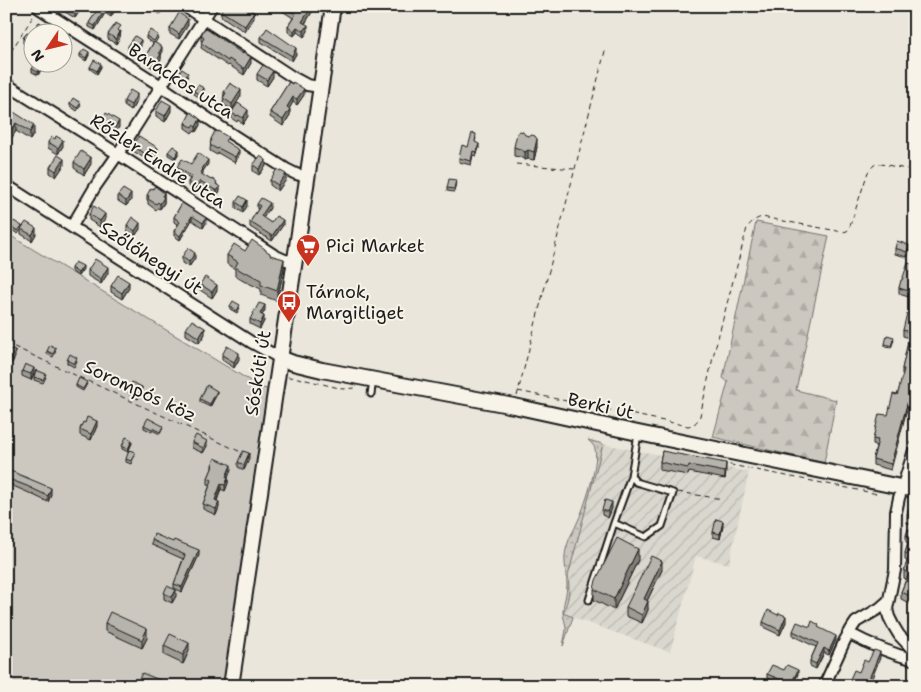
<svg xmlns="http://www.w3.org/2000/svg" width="921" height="692" viewBox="0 0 921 692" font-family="'Shantell Sans',sans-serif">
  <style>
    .industrial { fill: url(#industrial-furrows) }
    .grass { fill: url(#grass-dots); stroke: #74726e }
    .forest { fill: url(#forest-firs); stroke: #74726e }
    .garden { fill: #ccc8c0; stroke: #74726e }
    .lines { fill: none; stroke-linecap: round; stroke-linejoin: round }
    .lane-casing { stroke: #1c1c1c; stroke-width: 9 }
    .street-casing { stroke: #1c1c1c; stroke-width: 14 }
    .secondary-casing { stroke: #1c1c1c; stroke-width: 18 }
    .path { stroke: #1c1c1c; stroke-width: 1; stroke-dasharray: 5 4; stroke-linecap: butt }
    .lane { stroke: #f7f3e8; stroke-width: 5 }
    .street { stroke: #f7f3e8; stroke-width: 10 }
    .secondary { stroke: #f7f3e8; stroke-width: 14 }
    .wall { fill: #9d9b94; stroke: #1c1c1c }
    .shaded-wall { fill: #7f7e78; stroke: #1c1c1c }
    .building { fill: #b6b4ac; stroke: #1c1c1c }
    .labels { text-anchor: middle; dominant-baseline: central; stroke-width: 4; stroke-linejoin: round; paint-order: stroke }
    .street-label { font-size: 18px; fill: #1c1c1c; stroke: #f7f3e8 }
    .poi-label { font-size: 18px; fill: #1c1c1c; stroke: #f7f3e8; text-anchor: start }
  </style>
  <defs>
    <pattern id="industrial-furrows" width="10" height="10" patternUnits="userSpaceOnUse" patternTransform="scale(1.25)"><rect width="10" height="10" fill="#dad7ce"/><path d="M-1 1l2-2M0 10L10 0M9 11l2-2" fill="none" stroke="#bab8b0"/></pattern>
    <pattern id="grass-dots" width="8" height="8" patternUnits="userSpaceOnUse" patternTransform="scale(1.25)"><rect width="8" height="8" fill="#ccc8c0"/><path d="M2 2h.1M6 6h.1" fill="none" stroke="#afaba4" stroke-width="1.8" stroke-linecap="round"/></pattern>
    <pattern id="forest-firs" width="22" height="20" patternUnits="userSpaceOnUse" patternTransform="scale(1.25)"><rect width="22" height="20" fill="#ccc8c0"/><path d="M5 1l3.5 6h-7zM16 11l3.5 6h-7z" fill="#afaba4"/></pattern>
  </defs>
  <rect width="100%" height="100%" fill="#eae6dc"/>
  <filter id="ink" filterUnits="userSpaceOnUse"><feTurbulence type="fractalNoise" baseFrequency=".02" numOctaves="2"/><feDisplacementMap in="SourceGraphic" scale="10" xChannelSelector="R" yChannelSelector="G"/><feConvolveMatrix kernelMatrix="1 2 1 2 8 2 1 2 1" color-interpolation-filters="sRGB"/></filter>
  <g filter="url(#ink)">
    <!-- industrial -->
    <path class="industrial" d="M 603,444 L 749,472 L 729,564 L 696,556 L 670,652 L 563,614 L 568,602 L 569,589 L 568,576 Z"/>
    <!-- grass -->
    <path class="grass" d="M 588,440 L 603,444 L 568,576 C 570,591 569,599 563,613 L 573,617 L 563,646 C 564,640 566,632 566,627 C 565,621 563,617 563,612 C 563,603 567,594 567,585 C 567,568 561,559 569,540 C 571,534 575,529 577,523 C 584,509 599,464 595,449 C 594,445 591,443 588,440 Z"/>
    <!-- forest -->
    <path class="forest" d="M 756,222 L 829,236 L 796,390 L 836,400 L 824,463 L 713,437 L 728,382 L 723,378 Z"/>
    <!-- garden -->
    <path class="garden" d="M 6,233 L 262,388 L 278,391 L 234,686 L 6,686 Z"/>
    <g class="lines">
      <!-- lane casing -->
      <g class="lane-casing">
        <path id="lane" d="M 371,394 L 373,380
          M 614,523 L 646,537 L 662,526 L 673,493 L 636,482 L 631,476
          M 589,600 L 614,523 L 631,476 L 638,434"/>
      </g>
      <!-- street casing -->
      <g class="street-casing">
        <path id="street" d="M 184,6 L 294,78 L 307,85 L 320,87
          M 39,8 L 161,86 L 225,130 L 286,169 L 296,174 L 307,177
          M 6,84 L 118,154 L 274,255 L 285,260 L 294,261
          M 6,185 L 251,342 L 280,358
          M 72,226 L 95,187 L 118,154 L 212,6
          M 915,447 L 899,498 L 896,512 L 895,570 L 887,609 L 889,617 L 893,625 L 899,635 L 915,652
          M 848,633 C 869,644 892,654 915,660
          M 824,686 L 845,640 L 852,628 L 856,622 L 880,608 L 888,601"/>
      </g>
      <!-- secondary casing -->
      <g class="secondary-casing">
        <path id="secondary" d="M 280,358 L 293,363 L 322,370 L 514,406 L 638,433 L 915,490
          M 231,686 L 333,6"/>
      </g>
      <!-- path -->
      <path class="path" d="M 6,59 L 34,15
        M 516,164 L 574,169
        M 6,343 L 243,453
        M 288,377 L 298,378 L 343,389 L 355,388
        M 518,391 L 688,426 C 695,425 697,422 700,416 L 714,353 L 747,228 C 751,222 755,219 762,217 L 843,232 L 847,231 L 849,229 L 868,172 C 870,170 872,167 874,165 C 881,161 904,171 915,169
        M 517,396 L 605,51
        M 721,462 L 726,464 L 878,494
        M 678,492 L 722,499"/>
      <!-- lane -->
      <use href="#lane" class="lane"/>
      <!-- street -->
      <use href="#street" class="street"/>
      <!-- secondary -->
      <use href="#secondary" class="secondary"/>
    </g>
    <!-- wall -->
    <path class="wall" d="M 55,6 L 83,6 L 75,18 Z
      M 100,6 L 115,6 L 115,10 L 111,17 L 105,13 L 95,30 L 89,27 L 89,23 Z
      M 139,6 L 148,6 L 144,12 L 139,9 Z
      M 275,6 L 312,6 L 312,12 L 305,24 L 308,31 L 304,37 L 297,32 L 294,36 L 288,32 L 288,26 L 293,18 Z
      M 153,7 L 163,9 L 160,14 L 153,10 Z
      M 221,11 L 254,18 L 245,32 L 221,16 Z
      M 39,22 L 45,26 L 45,31 L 44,32 L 32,32 L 32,49 L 23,43 L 23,38 L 27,33 L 30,35 Z
      M 188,25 L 179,39 L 170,34 L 170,28 Z
      M 121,31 L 120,37 L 116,44 L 108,39 L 108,34 Z
      M 201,35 L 251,63 L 244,75 L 229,65 L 228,66 L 201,48 L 202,42 L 201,41 Z
      M 146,36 L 158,38 L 155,43 L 162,53 L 161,55 L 161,59 L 157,65 L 155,64 L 153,68 L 145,63 L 145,57 L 153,43 L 146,39 Z
      M 261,37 L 296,54 L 292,61 L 261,42 Z
      M 128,46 L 141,46 L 134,56 L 128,52 Z
      M 80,54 L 89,55 L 86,61 L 80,57 Z
      M 43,67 L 38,75 L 32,72 L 32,69 Z
      M 90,67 L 101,67 L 97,74 L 90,69 Z
      M 179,74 L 188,76 L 185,81 L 179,77 Z
      M 257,74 L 273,77 L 267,86 L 257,80 Z
      M 289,82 L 304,95 L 297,105 L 293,102 L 289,109 L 290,115 L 283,126 L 270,117 L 270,112 Z
      M 194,91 L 204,91 L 200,98 L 194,94 Z
      M 224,92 L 241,96 L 232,110 L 223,104 Z
      M 137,100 L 131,111 L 124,106 L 124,101 Z
      M 70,103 L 81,105 L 77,111 L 70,106 Z
      M 6,107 L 34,133 L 30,140 L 16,131 L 11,139 L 6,136 Z
      M 156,111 L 171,111 L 165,122 L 156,116 Z
      M 231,113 L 248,116 L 243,124 L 238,120 L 237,122 L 231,118 Z
      M 100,123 L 119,127 L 113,137 L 100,129 Z
      M 185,123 L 200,125 L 196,132 L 193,131 L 192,133 L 185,128 Z
      M 525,135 L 537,147 L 534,160 L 528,159 L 525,160 L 520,157 L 514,156 L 514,147 Z
      M 476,138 L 475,142 L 479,148 L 476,156 L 473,155 L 471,165 L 459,162 L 459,158 Z
      M 211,139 L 228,143 L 239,155 L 235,163 L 218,153 L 217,155 L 210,151 Z
      M 48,142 L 63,146 L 58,154 L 48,148 Z
      M 133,146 L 158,153 L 154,160 L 151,158 L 149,161 L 133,151 Z
      M 168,152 L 179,153 L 175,159 L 168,155 Z
      M 74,162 L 91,164 L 84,175 L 74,168 Z
      M 191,164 L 208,164 L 203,171 L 202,175 L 217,184 L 220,191 L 217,195 L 200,185 L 196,191 L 188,186 L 188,182 L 190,179 L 177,171 L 177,167 Z
      M 64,165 L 56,177 L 50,173 L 50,167 Z
      M 253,165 L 266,166 L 259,175 L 253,171 Z
      M 270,180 L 286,180 L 278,191 L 270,185 Z
      M 456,183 L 454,192 L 447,191 L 447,188 Z
      M 153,189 L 164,193 L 164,203 L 160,209 L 158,208 L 156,210 L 148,204 L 148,201 L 147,200 L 147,195 Z
      M 118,195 L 131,200 L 126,206 L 118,201 Z
      M 236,202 L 247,206 L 243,213 L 236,208 Z
      M 182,203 L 206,223 L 203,228 L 192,220 L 180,240 L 174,236 L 174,231 L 178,225 L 174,222 L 174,217 Z
      M 257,204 L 270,208 L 263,218 L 271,223 L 283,225 L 272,241 L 250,227 L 250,222 L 258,209 L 257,209 Z
      M 89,214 L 105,220 L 100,227 L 89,220 Z
      M 127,225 L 140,229 L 135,236 L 127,231 Z
      M 10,226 L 22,228 L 36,234 L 32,241 L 21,234 L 21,230 L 18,234 L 10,229 Z
      M 895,248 L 909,250 L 907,257 L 895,254 Z
      M 265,250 L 284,268 L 277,301 L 261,295 L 261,289 L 246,282 L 245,282 L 235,276 L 235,269 L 227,264 L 227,255 L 245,251 Z
      M 182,257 L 195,258 L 189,267 L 182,263 Z
      M 915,265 L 915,299 L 899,294 L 899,288 L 902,280 Z
      M 71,268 L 83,269 L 78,276 L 71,271 Z
      M 88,270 L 108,273 L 101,284 L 88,276 Z
      M 200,284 L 217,290 L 212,298 L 200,290 Z
      M 111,286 L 129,288 L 122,299 L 111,292 Z
      M 230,306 L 240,308 L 237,313 L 230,309 Z
      M 265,310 L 262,315 L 264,321 L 260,329 L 250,324 L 250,319 Z
      M 913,315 L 891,470 L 873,465 L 873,459 L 876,446 L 873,445 L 873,439 L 888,415 L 898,393 L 903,375 L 902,374 L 902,369 L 909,338 L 903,336 L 903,330 Z
      M 186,329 L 205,334 L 199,343 L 186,335 Z
      M 894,340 L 891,348 L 885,347 L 885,344 Z
      M 6,348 L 15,357 L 12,363 L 6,361 Z
      M 47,351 L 56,351 L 53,357 L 47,354 Z
      M 222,355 L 239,359 L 234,368 L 222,360 Z
      M 67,360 L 77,361 L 74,367 L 67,363 Z
      M 22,371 L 34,373 L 31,380 L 22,376 Z
      M 34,377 L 46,377 L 43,383 L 34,380 Z
      M 87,384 L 83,391 L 76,387 L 76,385 Z
      M 129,389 L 142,393 L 138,399 L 129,394 Z
      M 217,394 L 210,407 L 200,402 L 200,399 Z
      M 144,425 L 163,428 L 160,434 L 152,430 L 152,432 L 144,428 Z
      M 97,426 L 91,440 L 80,435 L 80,429 Z
      M 192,442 L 207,446 L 203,453 L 192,448 Z
      M 132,443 L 128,452 L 122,449 L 122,446 Z
      M 662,451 L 726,471 L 725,479 L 689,472 L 688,475 L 660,470 L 660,462 Z
      M 135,455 L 131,464 L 126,462 L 126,459 Z
      M 249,459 L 244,470 L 238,467 L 238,462 Z
      M 212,465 L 231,470 L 228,477 L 228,483 L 225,491 L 221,489 L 217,501 L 219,507 L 216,515 L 203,509 L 203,504 L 210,485 L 208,484 L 208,478 L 212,469 Z
      M 6,469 L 51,494 L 48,502 L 27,492 L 6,483 Z
      M 915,503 L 915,606 L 901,599 L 901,592 L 906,579 L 904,578 L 904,571 L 907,561 L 905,560 L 905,553 L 908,543 L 906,542 L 906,535 L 910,530 L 912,524 L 907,523 L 907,515 L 912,510 Z
      M 612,508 L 608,518 L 602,515 L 602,510 Z
      M 723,526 L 720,539 L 713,537 L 713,532 Z
      M 152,540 L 199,555 L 182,592 L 174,588 L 174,584 L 183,559 L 152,545 Z
      M 638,560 L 614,610 L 594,600 L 594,589 Z
      M 662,570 L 647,601 L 648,610 L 642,623 L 626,616 L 626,607 Z
      M 164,593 L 176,596 L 172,603 L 164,599 Z
      M 915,608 L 915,627 L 909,624 L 909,619 Z
      M 778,615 L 786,622 L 780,635 L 763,627 L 763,622 Z
      M 105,623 L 147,638 L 142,648 L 105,631 Z
      M 810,627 L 819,628 L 836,640 L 829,655 L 824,653 L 816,669 L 810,666 L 810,661 L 816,647 L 793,636 L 793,631 Z
      M 164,646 L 189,651 L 183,664 L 164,655 Z
      M 784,670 L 798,674 L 792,686 L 785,686 L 767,678 L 767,674 Z
      M 139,679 L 162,684 L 161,686 L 148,686 L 139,682 Z"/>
    <!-- shaded-wall -->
    <path class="shaded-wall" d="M 80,6 L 83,6 L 75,18 L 75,14 Z
      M 115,6 L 115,10 L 111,17 L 111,13 Z
      M 144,6 L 148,6 L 144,12 Z
      M 312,6 L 312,12 L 302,28 L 302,22 Z
      M 105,9 L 105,13 L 95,30 L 95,26 Z
      M 254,12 L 254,18 L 245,32 L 245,26 Z
      M 188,19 L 188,25 L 179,39 L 179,34 Z
      M 308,25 L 308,31 L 304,37 L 304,31 Z
      M 45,26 L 45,31 L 44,32 L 41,32 Z
      M 297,27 L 297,32 L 294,36 L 294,31 Z
      M 120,32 L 120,37 L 116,44 L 116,39 Z
      M 141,40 L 141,46 L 134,56 L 134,50 Z
      M 162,47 L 162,53 L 161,55 L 161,59 L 157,65 L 157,60 L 159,53 Z
      M 296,48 L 296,54 L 292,61 L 292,56 Z
      M 89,52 L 89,55 L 86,61 L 86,58 Z
      M 251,57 L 251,63 L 244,75 L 244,69 Z
      M 155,58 L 155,64 L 153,68 L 153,62 Z
      M 43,64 L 43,67 L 38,75 L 38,72 Z
      M 101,64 L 101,67 L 97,74 L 97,71 Z
      M 273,71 L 273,77 L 267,86 L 267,80 Z
      M 204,88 L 204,91 L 200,98 L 200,95 Z
      M 304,89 L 304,95 L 297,105 L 297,99 Z
      M 241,90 L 241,96 L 232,110 L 232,104 Z
      M 137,94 L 137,100 L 131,111 L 131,105 Z
      M 293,97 L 293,102 L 287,113 L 287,107 Z
      M 171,105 L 171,111 L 165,122 L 165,116 Z
      M 290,109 L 290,115 L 283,126 L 283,120 Z
      M 248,110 L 248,116 L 243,124 L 243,118 Z
      M 200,119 L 200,125 L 196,132 L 196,127 Z
      M 119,121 L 119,127 L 113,137 L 113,131 Z
      M 16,123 L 16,131 L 11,139 L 11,131 Z
      M 34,125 L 34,133 L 30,140 L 30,132 Z
      M 537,139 L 537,147 L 534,160 L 534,152 Z
      M 63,140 L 63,146 L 58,154 L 58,148 Z
      M 479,144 L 479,148 L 476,156 L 476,152 Z
      M 158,148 L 158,153 L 154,160 L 154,154 Z
      M 179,150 L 179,153 L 175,159 L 175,157 Z
      M 239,150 L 239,155 L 235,163 L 235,157 Z
      M 528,150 L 528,159 L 525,160 L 525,152 Z
      M 151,152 L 151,158 L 149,161 L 149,156 Z
      M 91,158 L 91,164 L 84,175 L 84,169 Z
      M 64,159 L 64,165 L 56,177 L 56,171 Z
      M 208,160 L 208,164 L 203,171 L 203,174 L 200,177 L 202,169 Z
      M 266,160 L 266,166 L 259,175 L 259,169 Z
      M 286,174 L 286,180 L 278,191 L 278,185 Z
      M 200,181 L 200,185 L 196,191 L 196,187 Z
      M 220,187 L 220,191 L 217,195 L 217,191 Z
      M 164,193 L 164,203 L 160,209 L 160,204 L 162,196 Z
      M 131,194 L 131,200 L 126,206 L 126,201 Z
      M 247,200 L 247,206 L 243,213 L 243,207 Z
      M 270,203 L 270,208 L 261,221 L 261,216 Z
      M 105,214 L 105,220 L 100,227 L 100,221 Z
      M 192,216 L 192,220 L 180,240 L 180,236 Z
      M 206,218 L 206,223 L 203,228 L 203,223 Z
      M 283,220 L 283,225 L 272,241 L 272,236 Z
      M 140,223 L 140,229 L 135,236 L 135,231 Z
      M 36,228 L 36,234 L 32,241 L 32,235 Z
      M 909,245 L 909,250 L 907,257 L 907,252 Z
      M 195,253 L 195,258 L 189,267 L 189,262 Z
      M 284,259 L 284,268 L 277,301 L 277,291 Z
      M 83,266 L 83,269 L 78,276 L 78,273 Z
      M 108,267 L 108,273 L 101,284 L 101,279 Z
      M 129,282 L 129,288 L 122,299 L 122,293 Z
      M 217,285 L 217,290 L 212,298 L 212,292 Z
      M 265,305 L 265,310 L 260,319 L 260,314 Z
      M 264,316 L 264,321 L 260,329 L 260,324 Z
      M 205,328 L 205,334 L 199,343 L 199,338 Z
      M 15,351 L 15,357 L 12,363 L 12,358 Z
      M 239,353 L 239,359 L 234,368 L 234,362 Z
      M 34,368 L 34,373 L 31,380 L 31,374 Z
      M 915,374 L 915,379 L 891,470 L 891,464 Z
      M 142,387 L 142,393 L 138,399 L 138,394 Z
      M 217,391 L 217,394 L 210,407 L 210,404 Z
      M 97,421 L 97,426 L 91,440 L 91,434 Z
      M 132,440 L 132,443 L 128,452 L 128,449 Z
      M 207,441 L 207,446 L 203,453 L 203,448 Z
      M 249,453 L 249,459 L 244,470 L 244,465 Z
      M 726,463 L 726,471 L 725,479 L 725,472 Z
      M 231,465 L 231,470 L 226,482 L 226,477 Z
      M 228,478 L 228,483 L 225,491 L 225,485 Z
      M 221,484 L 221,489 L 215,505 L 215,500 Z
      M 51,488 L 51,494 L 48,502 L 48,496 Z
      M 219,502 L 219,507 L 216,515 L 216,509 Z
      M 612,502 L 612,508 L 608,518 L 608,512 Z
      M 723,521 L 723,526 L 720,539 L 720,534 Z
      M 638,549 L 638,560 L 614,610 L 614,599 Z
      M 199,550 L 199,555 L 182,592 L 182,587 Z
      M 662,561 L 662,570 L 644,607 L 644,599 Z
      M 176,590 L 176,596 L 172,603 L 172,597 Z
      M 648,601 L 648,610 L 642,623 L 642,615 Z
      M 786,616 L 786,622 L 780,635 L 780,630 Z
      M 147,629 L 147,638 L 142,648 L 142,640 Z
      M 836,636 L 836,640 L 829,655 L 829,651 Z
      M 189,643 L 189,651 L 183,664 L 183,655 Z
      M 824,648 L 824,653 L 816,669 L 816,664 Z
      M 880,652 L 880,658 L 869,686 L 866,686 Z
      M 798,670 L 798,674 L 792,686 L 791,686 Z"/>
    <!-- building -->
    <path class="building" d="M 63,6 L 80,6 L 75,14 Z
      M 100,6 L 115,6 L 111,13 L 105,9 L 95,26 L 89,23 Z
      M 154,6 L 163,6 L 160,11 L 153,7 Z
      M 223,6 L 243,6 L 245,8 L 246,6 L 254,12 L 245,26 L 221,11 Z
      M 284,6 L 312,6 L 302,22 L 308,25 L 304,31 L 297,27 L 294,31 L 288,26 L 296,14 Z
      M 179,13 L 188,19 L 179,34 L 170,28 Z
      M 39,22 L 45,26 L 41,32 L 32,32 L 32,44 L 23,38 L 27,33 L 30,35 Z
      M 116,23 L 121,26 L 118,30 L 120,32 L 116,39 L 108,34 Z
      M 205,28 L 243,54 L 244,53 L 251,57 L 244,69 L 229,59 L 228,61 L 201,43 L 204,38 L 201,35 Z
      M 267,28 L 296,48 L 292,56 L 261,37 Z
      M 150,30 L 158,35 L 154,41 L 146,36 Z
      M 135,36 L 141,40 L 134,50 L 128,46 Z
      M 154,42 L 162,47 L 159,53 L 161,54 L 157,60 L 155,58 L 153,62 L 145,57 Z
      M 84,49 L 89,52 L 86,58 L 80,54 Z
      M 94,60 L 101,64 L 97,71 L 90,67 Z
      M 36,62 L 40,62 L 43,64 L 38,72 L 32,69 Z
      M 263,65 L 273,71 L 267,80 L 257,74 Z
      M 182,69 L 188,73 L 185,78 L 179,74 Z
      M 289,82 L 292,84 L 293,82 L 304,89 L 297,99 L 293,97 L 287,107 L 290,109 L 283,120 L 270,112 Z
      M 230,83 L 241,90 L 232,104 L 223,98 L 226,93 L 224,92 Z
      M 198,85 L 204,88 L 200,95 L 194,91 Z
      M 130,90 L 137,94 L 131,105 L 124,101 Z
      M 73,98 L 81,103 L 77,108 L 70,103 Z
      M 162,100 L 171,105 L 165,116 L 156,111 Z
      M 238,103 L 248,110 L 243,118 L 238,115 L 237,116 L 231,113 Z
      M 6,107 L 34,125 L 30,132 L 16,123 L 11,131 L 6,128 Z
      M 191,112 L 200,119 L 196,127 L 193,125 L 192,127 L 185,123 Z
      M 106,113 L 119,121 L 113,131 L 100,123 Z
      M 215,131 L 218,132 L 218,131 L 228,137 L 225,141 L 239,150 L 235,157 L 218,148 L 217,149 L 210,145 L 211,144 L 210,143 L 212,140 L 211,139 Z
      M 520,131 L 523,132 L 525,135 L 530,136 L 532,135 L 535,136 L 537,139 L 534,152 L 528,150 L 525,152 L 520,149 L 514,147 L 517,133 Z
      M 472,133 L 476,134 L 475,142 L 479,144 L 476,152 L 473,151 L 471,161 L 459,158 L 462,145 L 468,147 Z
      M 56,136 L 63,140 L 58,148 L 48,142 L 52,137 L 55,139 Z
      M 139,136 L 158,148 L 154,154 L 151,152 L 149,156 L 133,146 Z
      M 173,146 L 179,150 L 175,157 L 168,152 Z
      M 81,151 L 91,158 L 84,169 L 74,162 Z
      M 198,153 L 208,160 L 202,169 L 203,170 L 200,173 L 211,180 L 212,179 L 217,182 L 216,184 L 220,187 L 217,191 L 200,181 L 196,187 L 188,182 L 192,177 L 177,167 L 182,159 L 191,164 Z
      M 58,155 L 64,159 L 56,171 L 50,167 Z
      M 260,156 L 266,160 L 259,169 L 253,165 Z
      M 277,169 L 286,174 L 278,185 L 270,180 Z
      M 449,179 L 456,180 L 454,189 L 447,188 Z
      M 155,186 L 164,193 L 162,196 L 164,197 L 160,204 L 158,202 L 156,204 L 148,199 L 149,196 L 147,195 L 151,188 L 153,189 Z
      M 123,189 L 131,194 L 126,201 L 118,195 Z
      M 240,196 L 247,200 L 243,207 L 236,202 Z
      M 261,198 L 270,203 L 261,216 L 271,223 L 276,216 L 283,220 L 272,236 L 250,222 L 260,206 L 257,204 Z
      M 182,203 L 206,218 L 203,223 L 192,216 L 180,236 L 174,231 L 180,222 L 174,217 Z
      M 94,206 L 105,214 L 100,221 L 89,214 Z
      M 132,217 L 140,223 L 135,231 L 127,225 Z
      M 14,221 L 22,226 L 18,231 L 10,226 Z
      M 26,222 L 36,228 L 32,235 L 21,229 Z
      M 252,240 L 265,249 L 265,250 L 270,253 L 270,255 L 284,259 L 277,291 L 261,285 L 261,280 L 246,272 L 245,273 L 235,267 L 238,262 L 227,255 L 234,244 L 245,251 Z
      M 897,241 L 909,245 L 907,252 L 895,248 Z
      M 188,248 L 195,253 L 189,262 L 182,257 Z
      M 95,259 L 108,267 L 101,279 L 88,270 Z
      M 75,262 L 83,266 L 78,273 L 71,268 Z
      M 908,263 L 915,265 L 915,293 L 899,288 L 901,280 L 902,280 Z
      M 118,275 L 129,282 L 122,293 L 111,286 Z
      M 205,277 L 217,285 L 212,292 L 200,284 Z
      M 233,301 L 240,305 L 237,311 L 230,306 Z
      M 259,303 L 265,305 L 260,314 L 264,316 L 260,324 L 250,319 Z
      M 915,308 L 915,374 L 891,464 L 873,459 L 878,440 L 873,439 L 879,414 L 888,415 L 893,394 L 897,395 L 898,393 L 904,369 L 902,369 L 910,332 L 903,330 L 907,313 L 913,315 Z
      M 192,320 L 205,328 L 199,338 L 186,329 Z
      M 887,335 L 894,337 L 891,346 L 885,344 Z
      M 50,345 L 56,348 L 53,354 L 47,351 Z
      M 227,346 L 239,353 L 234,362 L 222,355 Z
      M 6,348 L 15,351 L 12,358 L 6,355 Z
      M 70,354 L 77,358 L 74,364 L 67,360 Z
      M 25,364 L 34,368 L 31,374 L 22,371 Z
      M 36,370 L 46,374 L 43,380 L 34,377 Z
      M 79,378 L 87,382 L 83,389 L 76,385 Z
      M 132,382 L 142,387 L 138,394 L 129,389 Z
      M 207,385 L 217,391 L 210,404 L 200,399 Z
      M 87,417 L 97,421 L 91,434 L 80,429 L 83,422 L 85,423 Z
      M 148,418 L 163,426 L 160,432 L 152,428 L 152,429 L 144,425 Z
      M 196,435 L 207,441 L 203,448 L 192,442 Z
      M 126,437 L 132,440 L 128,449 L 122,446 Z
      M 129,450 L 135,452 L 131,461 L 126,459 Z
      M 243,451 L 249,453 L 244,465 L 238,462 Z
      M 662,451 L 726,463 L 725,472 L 689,465 L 688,468 L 660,462 Z
      M 215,458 L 231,465 L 226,477 L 228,478 L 225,485 L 221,484 L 215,500 L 219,502 L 216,509 L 203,504 L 212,480 L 208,478 L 213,466 L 212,465 Z
      M 6,469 L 51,488 L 48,496 L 27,486 L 6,478 Z
      M 605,500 L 612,502 L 608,512 L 602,510 Z
      M 914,502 L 915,503 L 915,598 L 901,592 L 909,573 L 904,571 L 910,555 L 905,553 L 911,537 L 906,535 L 908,529 L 910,530 L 914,517 L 907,515 L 908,509 L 912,510 Z
      M 716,519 L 723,521 L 720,534 L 713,532 Z
      M 154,534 L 173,542 L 174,540 L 199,550 L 182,587 L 174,584 L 185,555 L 152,540 Z
      M 617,538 L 638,549 L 614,599 L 594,589 L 596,580 Z
      M 651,556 L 662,561 L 644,599 L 648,601 L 642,615 L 626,607 Z
      M 167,586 L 176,590 L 172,597 L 164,593 Z
      M 915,608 L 915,622 L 909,619 Z
      M 768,610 L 778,615 L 779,613 L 786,616 L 780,630 L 763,622 Z
      M 110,612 L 147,629 L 142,640 L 105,623 Z
      M 812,621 L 819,625 L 818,627 L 836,636 L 829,651 L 824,648 L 816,664 L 810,661 L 818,643 L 793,631 L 797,622 L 810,627 Z
      M 170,634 L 189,643 L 183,655 L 164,646 Z
      M 874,650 L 880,652 L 866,686 L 847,686 L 854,670 L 859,672 L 864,660 L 868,662 Z
      M 772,665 L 784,670 L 787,665 L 798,670 L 791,684 L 767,674 Z
      M 142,673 L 162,681 L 159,686 L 154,686 L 139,679 Z
      M 24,680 L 37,686 L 22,686 Z
      M 178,682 L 186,686 L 176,686 Z"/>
  </g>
  <!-- icons -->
  <defs>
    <g id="supermarket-pin" transform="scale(1.25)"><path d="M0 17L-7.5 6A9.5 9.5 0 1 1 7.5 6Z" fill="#c8321e" stroke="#f7f3e8"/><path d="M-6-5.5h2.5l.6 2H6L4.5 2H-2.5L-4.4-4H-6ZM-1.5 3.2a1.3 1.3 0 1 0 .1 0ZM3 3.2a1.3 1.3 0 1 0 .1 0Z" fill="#fff"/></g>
    <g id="bus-pin" transform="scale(1.25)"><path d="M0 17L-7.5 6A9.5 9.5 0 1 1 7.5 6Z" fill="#c8321e" stroke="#f7f3e8"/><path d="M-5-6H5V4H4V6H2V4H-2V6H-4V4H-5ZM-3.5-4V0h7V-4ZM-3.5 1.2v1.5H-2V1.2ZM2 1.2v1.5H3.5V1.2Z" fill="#fff"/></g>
  </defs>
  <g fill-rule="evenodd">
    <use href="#supermarket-pin" x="308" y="246"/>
    <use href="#bus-pin" x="289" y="302"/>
  </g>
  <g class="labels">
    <!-- street labels -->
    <g class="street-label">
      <text transform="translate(181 81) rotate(33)">Barackos utca</text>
      <text transform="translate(158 161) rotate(33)">Rőzler Endre utca</text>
      <text transform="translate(151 258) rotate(33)">Szőlőhegyi út</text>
      <text transform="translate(258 373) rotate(-81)">Sóskúti út</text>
      <text transform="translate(140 391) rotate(25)">Sorompós köz</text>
      <text transform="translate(601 406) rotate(12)">Berki út</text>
    </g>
    <!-- poi labels -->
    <g class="poi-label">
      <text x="326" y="246">Pici Market</text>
      <text x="306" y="292">Tárnok,<tspan x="306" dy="21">Margitliget</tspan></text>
    </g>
  </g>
  <!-- margin -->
  <rect width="921" height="692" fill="none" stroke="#f7f3e8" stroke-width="25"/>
  <rect x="12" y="12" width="896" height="667" fill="none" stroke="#1c1c1c" stroke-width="2" filter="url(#ink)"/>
  <!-- north arrow -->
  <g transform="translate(48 48) rotate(235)"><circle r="24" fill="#f7f3e8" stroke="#9f9d96"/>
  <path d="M0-4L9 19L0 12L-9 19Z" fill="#c8321e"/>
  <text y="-8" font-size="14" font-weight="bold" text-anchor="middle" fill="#1c1c1c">N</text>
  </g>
</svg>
